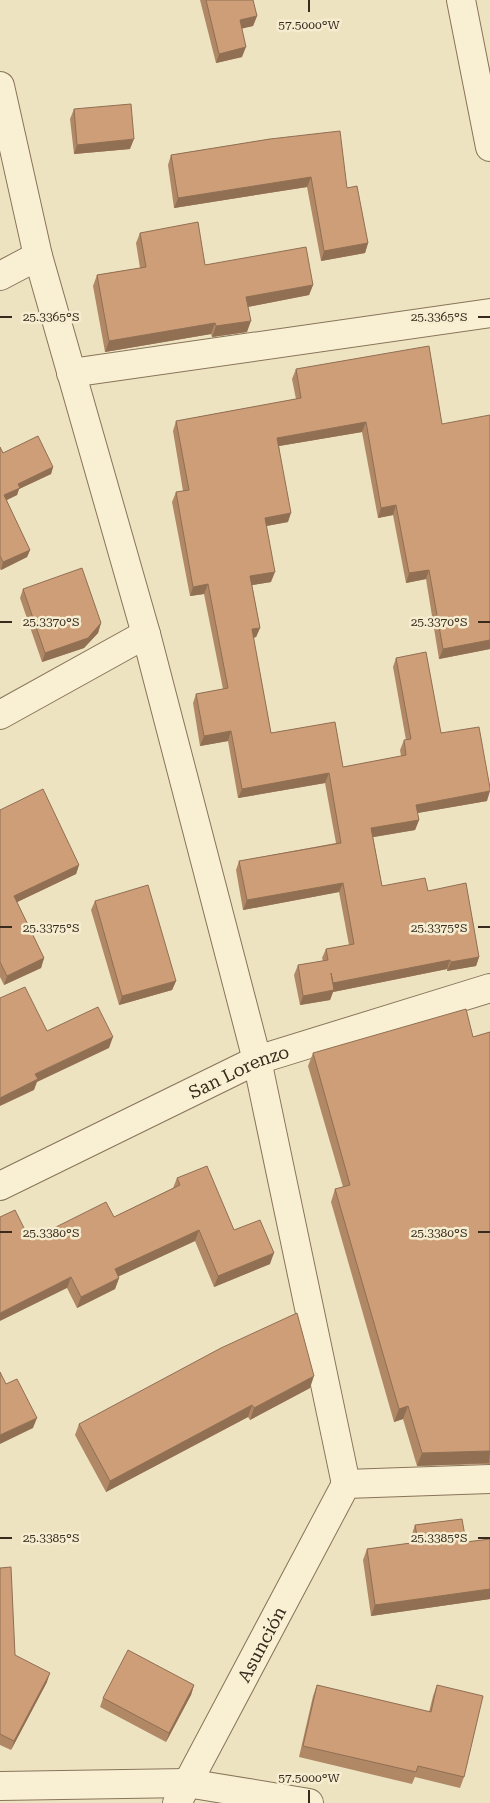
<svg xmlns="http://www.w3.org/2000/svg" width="490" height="1803" viewBox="0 0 490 1803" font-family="'Roboto Serif',serif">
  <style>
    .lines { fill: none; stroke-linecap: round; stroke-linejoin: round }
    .minor-casing { stroke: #887459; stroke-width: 30 }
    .tertiary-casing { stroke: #887459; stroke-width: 30 }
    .minor { stroke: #f9f0d4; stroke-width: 28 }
    .tertiary { stroke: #f9f0d4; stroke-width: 28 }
    .wall { fill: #b08866 }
    .shaded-wall { fill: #906f53 }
    .building { fill: #cd9e77; stroke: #906f53 }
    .ticks { fill: none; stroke: #372b1d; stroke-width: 2 }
    .labels { text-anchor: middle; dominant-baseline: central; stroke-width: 5; stroke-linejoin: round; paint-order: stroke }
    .street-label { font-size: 18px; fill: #372b1d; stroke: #f6edd1 }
    .ticks-label { font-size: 12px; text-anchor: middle; fill: #372b1d; stroke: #f6edd1; stroke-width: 5; stroke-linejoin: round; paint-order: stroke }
  </style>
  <rect width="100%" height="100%" fill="#eee3c1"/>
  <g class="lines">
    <!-- minor casing -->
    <g class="minor-casing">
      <g id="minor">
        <path d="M 461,0 L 490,147"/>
        <path d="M 0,86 L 38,256 L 146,634 L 257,1060 L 346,1484"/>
        <path d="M 0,276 L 38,256"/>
        <path d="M 71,373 L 490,313"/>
        <path d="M 0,715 L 146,634"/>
        <path id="s1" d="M 0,1186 L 257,1060 L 490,988"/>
      </g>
    </g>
    <!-- tertiary casing -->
    <g class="tertiary-casing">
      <g id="tertiary">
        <path d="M 0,1786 L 187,1783 L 309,1803"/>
        <path id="s2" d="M 177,1803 L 346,1484 L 490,1479"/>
      </g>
    </g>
    <!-- minor -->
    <use href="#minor" class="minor"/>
    <!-- tertiary -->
    <use href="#tertiary" class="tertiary"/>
  </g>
  <!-- wall -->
  <path class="wall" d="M 200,0 L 253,0 L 257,16 L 253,26 L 242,28 L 242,57 L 216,63 Z
    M 74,109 L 130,149 L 74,154 L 70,119 Z
    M 270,139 L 347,188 L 368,243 L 365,253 L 321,261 L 307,187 L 174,208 L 168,165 L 171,155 Z
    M 140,233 L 205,265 L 313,285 L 309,295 L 248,307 L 247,332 L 212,337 L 211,334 L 105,352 L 93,286 L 97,275 L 140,268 L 136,243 Z
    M 296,369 L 442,424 L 490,649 L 439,659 L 426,579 L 406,583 L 393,515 L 378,518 L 362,432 L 279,446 L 288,522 L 266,526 L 271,582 L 252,585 L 260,628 L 256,637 L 253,638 L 271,733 L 343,767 L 401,756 L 400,750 L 404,740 L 406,740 L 393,667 L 396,658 L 441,733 L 487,801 L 417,813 L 419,820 L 415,830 L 373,837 L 382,886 L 428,891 L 479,957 L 476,966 L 447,971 L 447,969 L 333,992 L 330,1000 L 300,1005 L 294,975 L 298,965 L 323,961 L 322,958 L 326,949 L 349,945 L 339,892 L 243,910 L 236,870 L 239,861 L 336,843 L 325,783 L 238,798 L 228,741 L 200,746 L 193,703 L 196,694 L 223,689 L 204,594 L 190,596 L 172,502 L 176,492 L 183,491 L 173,431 L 176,421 L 296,399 L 292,379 Z
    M 0,447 L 3,453 L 53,467 L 51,474 L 19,489 L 17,495 L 6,500 L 30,550 L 27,557 L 1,570 L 0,569 Z
    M 23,589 L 101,623 L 98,633 L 84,648 L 42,662 L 20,598 Z
    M 0,810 L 79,865 L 76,874 L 17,902 L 44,958 L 41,968 L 4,985 L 0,977 Z
    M 95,901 L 176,981 L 172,990 L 119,1005 L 91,910 Z
    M 490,1032 L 490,1464 L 417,1466 L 403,1419 L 394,1422 L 331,1202 L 335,1189 L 343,1187 L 308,1066 L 313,1053 L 473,1037 Z
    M 177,1178 L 270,1264 L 214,1287 L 195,1241 L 118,1276 L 119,1278 L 115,1289 L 77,1308 L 67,1288 L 30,1240 L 114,1217 L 173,1188 Z
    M 310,1388 L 250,1420 L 248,1417 L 106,1492 L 75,1435 L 79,1424 Z
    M 415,1525 L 466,1542 L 490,1539 L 490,1599 L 371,1616 L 363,1560 L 367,1549 L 412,1543 L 411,1537 Z
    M 0,1568 L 15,1655 L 47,1682 L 11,1750 L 0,1745 Z
    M 194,1685 L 191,1695 L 166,1742 L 100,1707 L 103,1698 Z
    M 317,1685 L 429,1712 L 433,1696 L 437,1685 L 464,1777 L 460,1788 L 415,1777 L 412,1784 L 299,1757 L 313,1696 Z"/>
  <!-- shaded-wall -->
  <path class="shaded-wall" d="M 257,16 L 253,26 L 236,30 L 240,20 Z
    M 246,47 L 242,57 L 216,63 L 219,54 Z
    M 134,139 L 130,149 L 74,154 L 77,145 Z
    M 311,177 L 307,187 L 174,208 L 178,198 Z
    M 368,243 L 365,253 L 321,261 L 324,251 Z
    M 313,285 L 309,295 L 242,308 L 246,297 Z
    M 251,321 L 247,332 L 212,337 L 216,326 Z
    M 215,323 L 211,334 L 105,352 L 109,341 Z
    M 366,422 L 362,432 L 273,447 L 277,438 Z
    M 53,467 L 51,474 L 19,489 L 17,495 L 1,503 L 4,495 L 18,484 Z
    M 396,505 L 393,515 L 378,518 L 381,508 Z
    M 291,513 L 288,522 L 261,527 L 265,518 Z
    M 30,550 L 27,557 L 1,570 L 3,562 Z
    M 429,570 L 426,579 L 406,583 L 409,573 Z
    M 275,572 L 271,582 L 247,586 L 250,576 Z
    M 208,584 L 204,594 L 190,596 L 193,587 Z
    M 101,623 L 98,633 L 84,648 L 42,662 L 45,653 Z
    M 260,628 L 256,637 L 248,639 L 252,629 Z
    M 490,640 L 490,649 L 439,659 L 443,649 Z
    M 231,731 L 228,741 L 200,746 L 204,736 Z
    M 329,773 L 325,783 L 238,798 L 242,789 Z
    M 490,791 L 487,801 L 412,814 L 416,805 Z
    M 419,820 L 415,830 L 368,838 L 371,828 Z
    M 79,865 L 76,874 L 11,905 L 14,896 Z
    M 343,883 L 339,892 L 243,910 L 247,900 Z
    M 479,957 L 476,966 L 447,971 L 451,962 Z
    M 44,958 L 41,968 L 4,985 L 7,976 Z
    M 450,960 L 447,969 L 333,992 L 330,1000 L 300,1005 L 303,996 L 333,983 Z
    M 176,981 L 172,990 L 119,1005 L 122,996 Z
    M 113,1037 L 109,1048 L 37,1082 L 34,1090 L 0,1106 L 0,1098 L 35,1074 Z
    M 199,1230 L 195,1241 L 111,1280 L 115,1269 Z
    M 274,1253 L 270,1264 L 214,1287 L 218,1276 Z
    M 71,1277 L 67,1288 L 0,1321 L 0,1313 Z
    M 119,1278 L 115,1289 L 77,1308 L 81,1297 Z
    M 314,1376 L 310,1388 L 250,1420 L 254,1408 Z
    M 252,1405 L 248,1417 L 106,1492 L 110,1481 Z
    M 408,1406 L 403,1419 L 394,1422 L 399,1409 Z
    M 37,1418 L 33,1428 L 0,1444 L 0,1435 Z
    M 490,1451 L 489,1463 L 417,1466 L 422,1453 Z
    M 490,1589 L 490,1599 L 371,1616 L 375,1605 Z
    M 50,1673 L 47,1682 L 11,1750 L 14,1741 Z
    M 194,1685 L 191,1695 L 166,1742 L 169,1733 Z"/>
  <!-- building -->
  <path class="building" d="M 206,0 L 253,0 L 257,16 L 240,20 L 246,47 L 219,54 Z
    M 131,104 L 134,139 L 77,145 L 74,109 Z
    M 340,131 L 347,188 L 357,186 L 368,243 L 324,251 L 311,177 L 178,198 L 171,155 L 270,139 Z
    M 198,222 L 205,265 L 306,247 L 313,285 L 246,297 L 251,321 L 216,326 L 215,323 L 109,341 L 97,275 L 146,267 L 140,233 Z
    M 429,346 L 442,424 L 490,415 L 490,640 L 443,649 L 429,570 L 409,573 L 396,505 L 381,508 L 366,422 L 277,438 L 291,513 L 265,518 L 275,572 L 250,576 L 260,628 L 252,629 L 271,733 L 335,722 L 343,767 L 406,755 L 404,740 L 411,739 L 396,658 L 426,652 L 441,733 L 479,727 L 490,788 L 490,791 L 416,805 L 419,820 L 371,828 L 382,886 L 425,878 L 428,891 L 466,883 L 479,957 L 451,962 L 450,960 L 333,983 L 331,973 L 334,990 L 303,996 L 298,965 L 328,960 L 326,949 L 354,944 L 343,883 L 247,900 L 239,861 L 341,843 L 329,773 L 242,789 L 231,731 L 204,736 L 196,694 L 228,688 L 208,584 L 193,587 L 176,492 L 189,490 L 176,421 L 301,398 L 296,369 Z
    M 38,436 L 53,467 L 18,484 L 20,488 L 4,495 L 30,550 L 3,562 L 0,556 L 0,447 L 3,453 Z
    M 82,568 L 101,623 L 88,638 L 45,653 L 23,589 Z
    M 43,789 L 79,865 L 14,896 L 44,958 L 7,976 L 0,962 L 0,810 Z
    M 148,885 L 176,981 L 122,996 L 95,901 Z
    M 25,987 L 47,1031 L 98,1007 L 113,1037 L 35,1074 L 38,1079 L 0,1098 L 0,998 Z
    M 466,1009 L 473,1037 L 490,1032 L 490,1451 L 422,1453 L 408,1406 L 399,1409 L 335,1189 L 350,1185 L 313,1053 Z
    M 207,1166 L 234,1230 L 260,1220 L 274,1253 L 218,1276 L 199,1230 L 115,1269 L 119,1278 L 81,1297 L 71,1277 L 0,1313 L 0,1217 L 15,1210 L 30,1240 L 106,1202 L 114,1217 L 180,1185 L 177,1178 Z
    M 297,1313 L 314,1376 L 254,1408 L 252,1405 L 110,1481 L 79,1424 L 221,1348 Z
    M 0,1372 L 6,1384 L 17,1379 L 37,1418 L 0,1435 Z
    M 462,1519 L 466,1542 L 490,1539 L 490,1589 L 375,1605 L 367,1549 L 418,1542 L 415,1525 Z
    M 11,1567 L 15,1655 L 50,1673 L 14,1741 L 0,1734 L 0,1568 Z
    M 128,1650 L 194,1685 L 169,1733 L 103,1698 Z
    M 317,1685 L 431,1712 L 437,1685 L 483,1696 L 464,1777 L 418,1766 L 416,1772 L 303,1746 Z"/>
  <!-- ticks -->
  <path class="ticks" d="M 309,0 L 309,12M 0,317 L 12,317M 478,317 L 490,317M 0,622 L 12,622M 478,622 L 490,622M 0,927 L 12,927M 478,927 L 490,927M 0,1232 L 12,1232M 478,1232 L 490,1232M 0,1538 L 12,1538M 478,1538 L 490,1538M 309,1790 L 309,1803"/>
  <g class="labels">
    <!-- street labels -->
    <g class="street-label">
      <text stroke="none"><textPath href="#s1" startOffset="265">San Lorenzo</textPath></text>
      <text stroke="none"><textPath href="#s2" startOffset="180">Asunción</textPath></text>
    </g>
  </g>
  <g class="ticks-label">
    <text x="309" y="29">57.5000°W</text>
    <text x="51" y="321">25.3365°S</text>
    <text x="439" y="321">25.3365°S</text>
    <text x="51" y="626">25.3370°S</text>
    <text x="439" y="626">25.3370°S</text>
    <text x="51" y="932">25.3375°S</text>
    <text x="439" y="932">25.3375°S</text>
    <text x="51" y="1237">25.3380°S</text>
    <text x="439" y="1237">25.3380°S</text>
    <text x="51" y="1542">25.3385°S</text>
    <text x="439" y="1542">25.3385°S</text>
    <text x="309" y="1782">57.5000°W</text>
  </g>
</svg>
